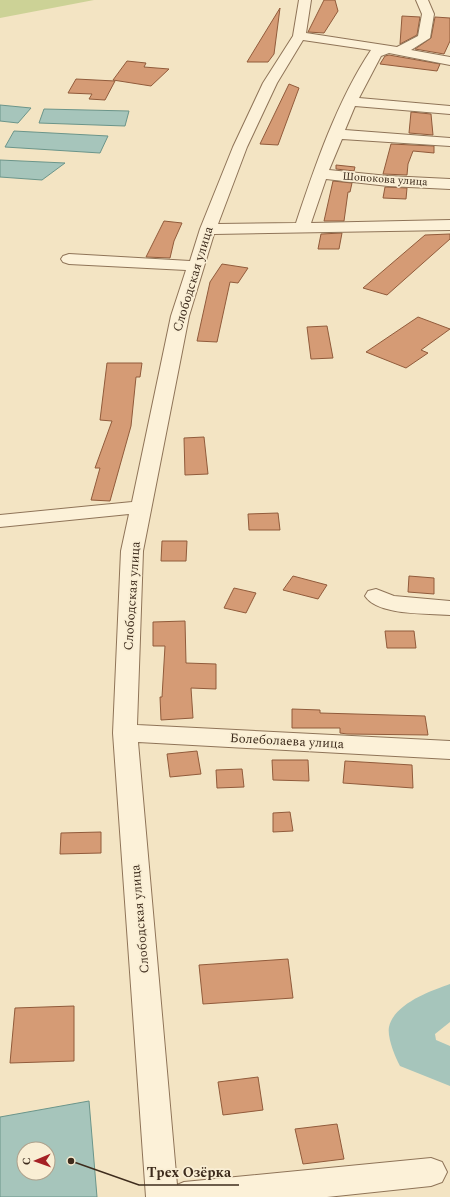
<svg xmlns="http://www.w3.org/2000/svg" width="450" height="1197" viewBox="0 0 450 1197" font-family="Spectral,serif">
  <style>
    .green { fill: #ccd296 }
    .water { fill: #a6c5bb; stroke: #6b958a; fill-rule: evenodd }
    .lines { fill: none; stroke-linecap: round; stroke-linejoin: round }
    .river { fill: #a6c5bb; fill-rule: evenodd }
    .building { fill: #d59b75; stroke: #915b3b }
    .minor-casing { stroke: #8f7458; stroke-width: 2 }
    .minor { fill: #fcf1d8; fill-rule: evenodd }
    .labels { text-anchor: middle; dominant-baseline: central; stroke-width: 3.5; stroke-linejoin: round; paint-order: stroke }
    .far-street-label { font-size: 11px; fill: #3e2c1d; stroke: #f9eed4 }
    .street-label { font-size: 13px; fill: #3e2c1d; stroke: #f9eed4 }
    .leader { fill: none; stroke: #3e2c1d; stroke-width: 1.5 }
    .callout-dot { fill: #3e2c1d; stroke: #f9eed4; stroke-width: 1.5 }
    .callout-label { font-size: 14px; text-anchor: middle; font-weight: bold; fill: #3e2c1d; stroke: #f9eed4; stroke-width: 3.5; stroke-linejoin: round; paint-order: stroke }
  </style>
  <rect width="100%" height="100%" fill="#f3e4c3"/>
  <!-- green -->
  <path class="green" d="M 0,0 L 94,0 L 0,18 Z"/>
  <!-- water -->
  <path class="water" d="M 0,105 L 31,108 L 18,123 L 0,121 Z
    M 44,109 L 129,111 L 125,126 L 39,123 Z
    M 14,131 L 108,136 L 100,153 L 5,147 Z
    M 0,160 L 65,163 L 42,180 L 0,177 Z
    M 89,1101 L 97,1197 L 0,1197 L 0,1117 ZM 24,1149 L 48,1149 L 48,1173 L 24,1173 Z"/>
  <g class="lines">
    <!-- river -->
    <path class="river" d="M 450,984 L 450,1022 L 435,1034 L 436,1040 L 450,1046 L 450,1086 L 400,1066 C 395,1057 387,1037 389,1027 C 394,1004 430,991 450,984 Z"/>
  </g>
  <!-- building -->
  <path class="building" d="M 324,0 L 335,0 L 338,11 L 324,33 L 308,32 Z
    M 280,8 L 274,54 L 268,62 L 247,62 Z
    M 402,16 L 420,17 L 417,35 L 400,44 Z
    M 435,17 L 450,18 L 450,41 L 444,54 L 415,49 L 431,38 Z
    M 389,55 L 440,64 L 437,71 L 380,64 L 385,56 Z
    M 127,61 L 146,63 L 144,67 L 169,69 L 151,86 L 113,80 Z
    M 76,79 L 115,81 L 105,100 L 89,99 L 92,94 L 68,93 Z
    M 289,84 L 299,88 L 278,145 L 260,144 Z
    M 411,112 L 431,114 L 433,135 L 409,133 Z
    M 391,144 L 434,146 L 434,153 L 413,151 L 408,164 L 407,175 L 383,174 Z
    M 336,165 L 355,167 L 354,171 L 336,169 Z
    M 333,181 L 352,183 L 350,192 L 348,192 L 344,221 L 324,221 Z
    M 385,187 L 407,188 L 406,199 L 383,198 Z
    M 164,221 L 182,223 L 174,241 L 170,258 L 146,257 Z
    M 342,233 L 339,249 L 318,249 L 321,234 Z
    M 450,234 L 450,239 L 387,295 L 363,288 L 425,235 Z
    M 222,264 L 248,268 L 238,283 L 230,282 L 217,342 L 197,341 L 210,282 Z
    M 418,317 L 450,329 L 421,350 L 428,353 L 406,368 L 366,352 Z
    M 327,326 L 333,358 L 311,359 L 307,327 Z
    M 107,363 L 142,363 L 140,377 L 136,377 L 131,426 L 110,501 L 91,500 L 100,468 L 95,468 L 112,421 L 100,420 Z
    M 204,437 L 208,474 L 185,475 L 184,438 Z
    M 278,513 L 280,530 L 249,530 L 248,514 Z
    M 162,541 L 187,541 L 186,561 L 161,561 Z
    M 293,576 L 327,585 L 318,599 L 283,590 Z
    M 409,576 L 434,578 L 434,594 L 408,592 Z
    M 234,588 L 256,593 L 246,613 L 224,608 Z
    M 185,621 L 186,663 L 216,664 L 216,689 L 191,688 L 193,718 L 161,720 L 160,697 L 162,697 L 165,646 L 153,646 L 153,622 Z
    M 385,631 L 414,631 L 416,648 L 387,648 Z
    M 292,709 L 320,710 L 320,713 L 425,716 L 428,735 L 347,734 L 340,733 L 340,728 L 292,728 Z
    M 197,751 L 201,774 L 170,777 L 167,754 Z
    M 272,760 L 308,760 L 309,781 L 273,780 Z
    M 345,761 L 412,765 L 413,788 L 343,783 Z
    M 242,769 L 244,787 L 217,788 L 216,770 Z
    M 290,812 L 293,831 L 273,832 L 273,813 Z
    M 101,832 L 101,853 L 60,854 L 61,833 Z
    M 288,959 L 293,998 L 203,1004 L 199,965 Z
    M 74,1006 L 74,1061 L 10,1063 L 15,1008 Z
    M 258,1077 L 263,1110 L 223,1115 L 218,1082 Z
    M 337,1124 L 344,1159 L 303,1164 L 295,1129 Z"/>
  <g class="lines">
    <!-- minor casing -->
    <g class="minor-casing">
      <path id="minor" d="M 299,0 L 311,0 L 306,33 L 397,47 L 418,36 L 422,14 L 416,0 L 428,0 L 434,14 L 430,38 L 411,50 L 450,57 L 450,65 L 389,53 L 381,56 L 359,98 L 450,106 L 450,114 L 355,106 L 345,130 L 450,138 L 450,146 L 342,139 L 329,170 L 388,176 L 450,179 L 450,189 L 388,186 L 326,179 L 311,223 L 450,220 L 450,230 L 214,234 L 189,316 L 143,551 L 137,725 L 450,741 L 450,759 L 138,742 L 177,1185 L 184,1182 L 431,1158 L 442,1162 L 447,1172 L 442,1182 L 431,1186 L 327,1197 L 146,1197 L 113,733 L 121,551 L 129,514 L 0,527 L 0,515 L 132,502 L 171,316 L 186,270 L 69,264 L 63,262 L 61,259 L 63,256 L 69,254 L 190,261 L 200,229 L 233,147 L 263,83 L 293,36 ZM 303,40 L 371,50 C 337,101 315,166 296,223 L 218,224 L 247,147 L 277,83 Z
        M 376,589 L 394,596 L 450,601 L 450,615 C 428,613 378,616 365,596 L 368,591 Z"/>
    </g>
    <!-- minor -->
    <use href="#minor" class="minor"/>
  </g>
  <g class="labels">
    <!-- far-street labels -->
    <g class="far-street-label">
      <text transform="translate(385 179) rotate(4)">Шопокова улица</text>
    </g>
    <!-- street labels -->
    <g class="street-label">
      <text transform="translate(193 279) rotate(-73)">Слободская улица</text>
      <text transform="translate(132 596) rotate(-86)">Слободская улица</text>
      <text transform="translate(287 741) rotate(3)">Болеболаева улица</text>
      <text transform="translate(140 919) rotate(-95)">Слободская улица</text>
    </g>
  </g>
  <!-- callouts -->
  <path class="leader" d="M71 1161L139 1185H239"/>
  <circle class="callout-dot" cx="71" cy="1161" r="4"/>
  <g class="callout-label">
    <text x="189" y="1177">Трех Озёрка</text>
  </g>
  <!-- north arrow -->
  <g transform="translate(36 1161) rotate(268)"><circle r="19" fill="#f9eed4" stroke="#aea08b"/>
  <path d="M0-3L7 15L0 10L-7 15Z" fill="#a52125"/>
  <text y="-6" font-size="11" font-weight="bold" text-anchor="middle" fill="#3e2c1d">С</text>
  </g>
</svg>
